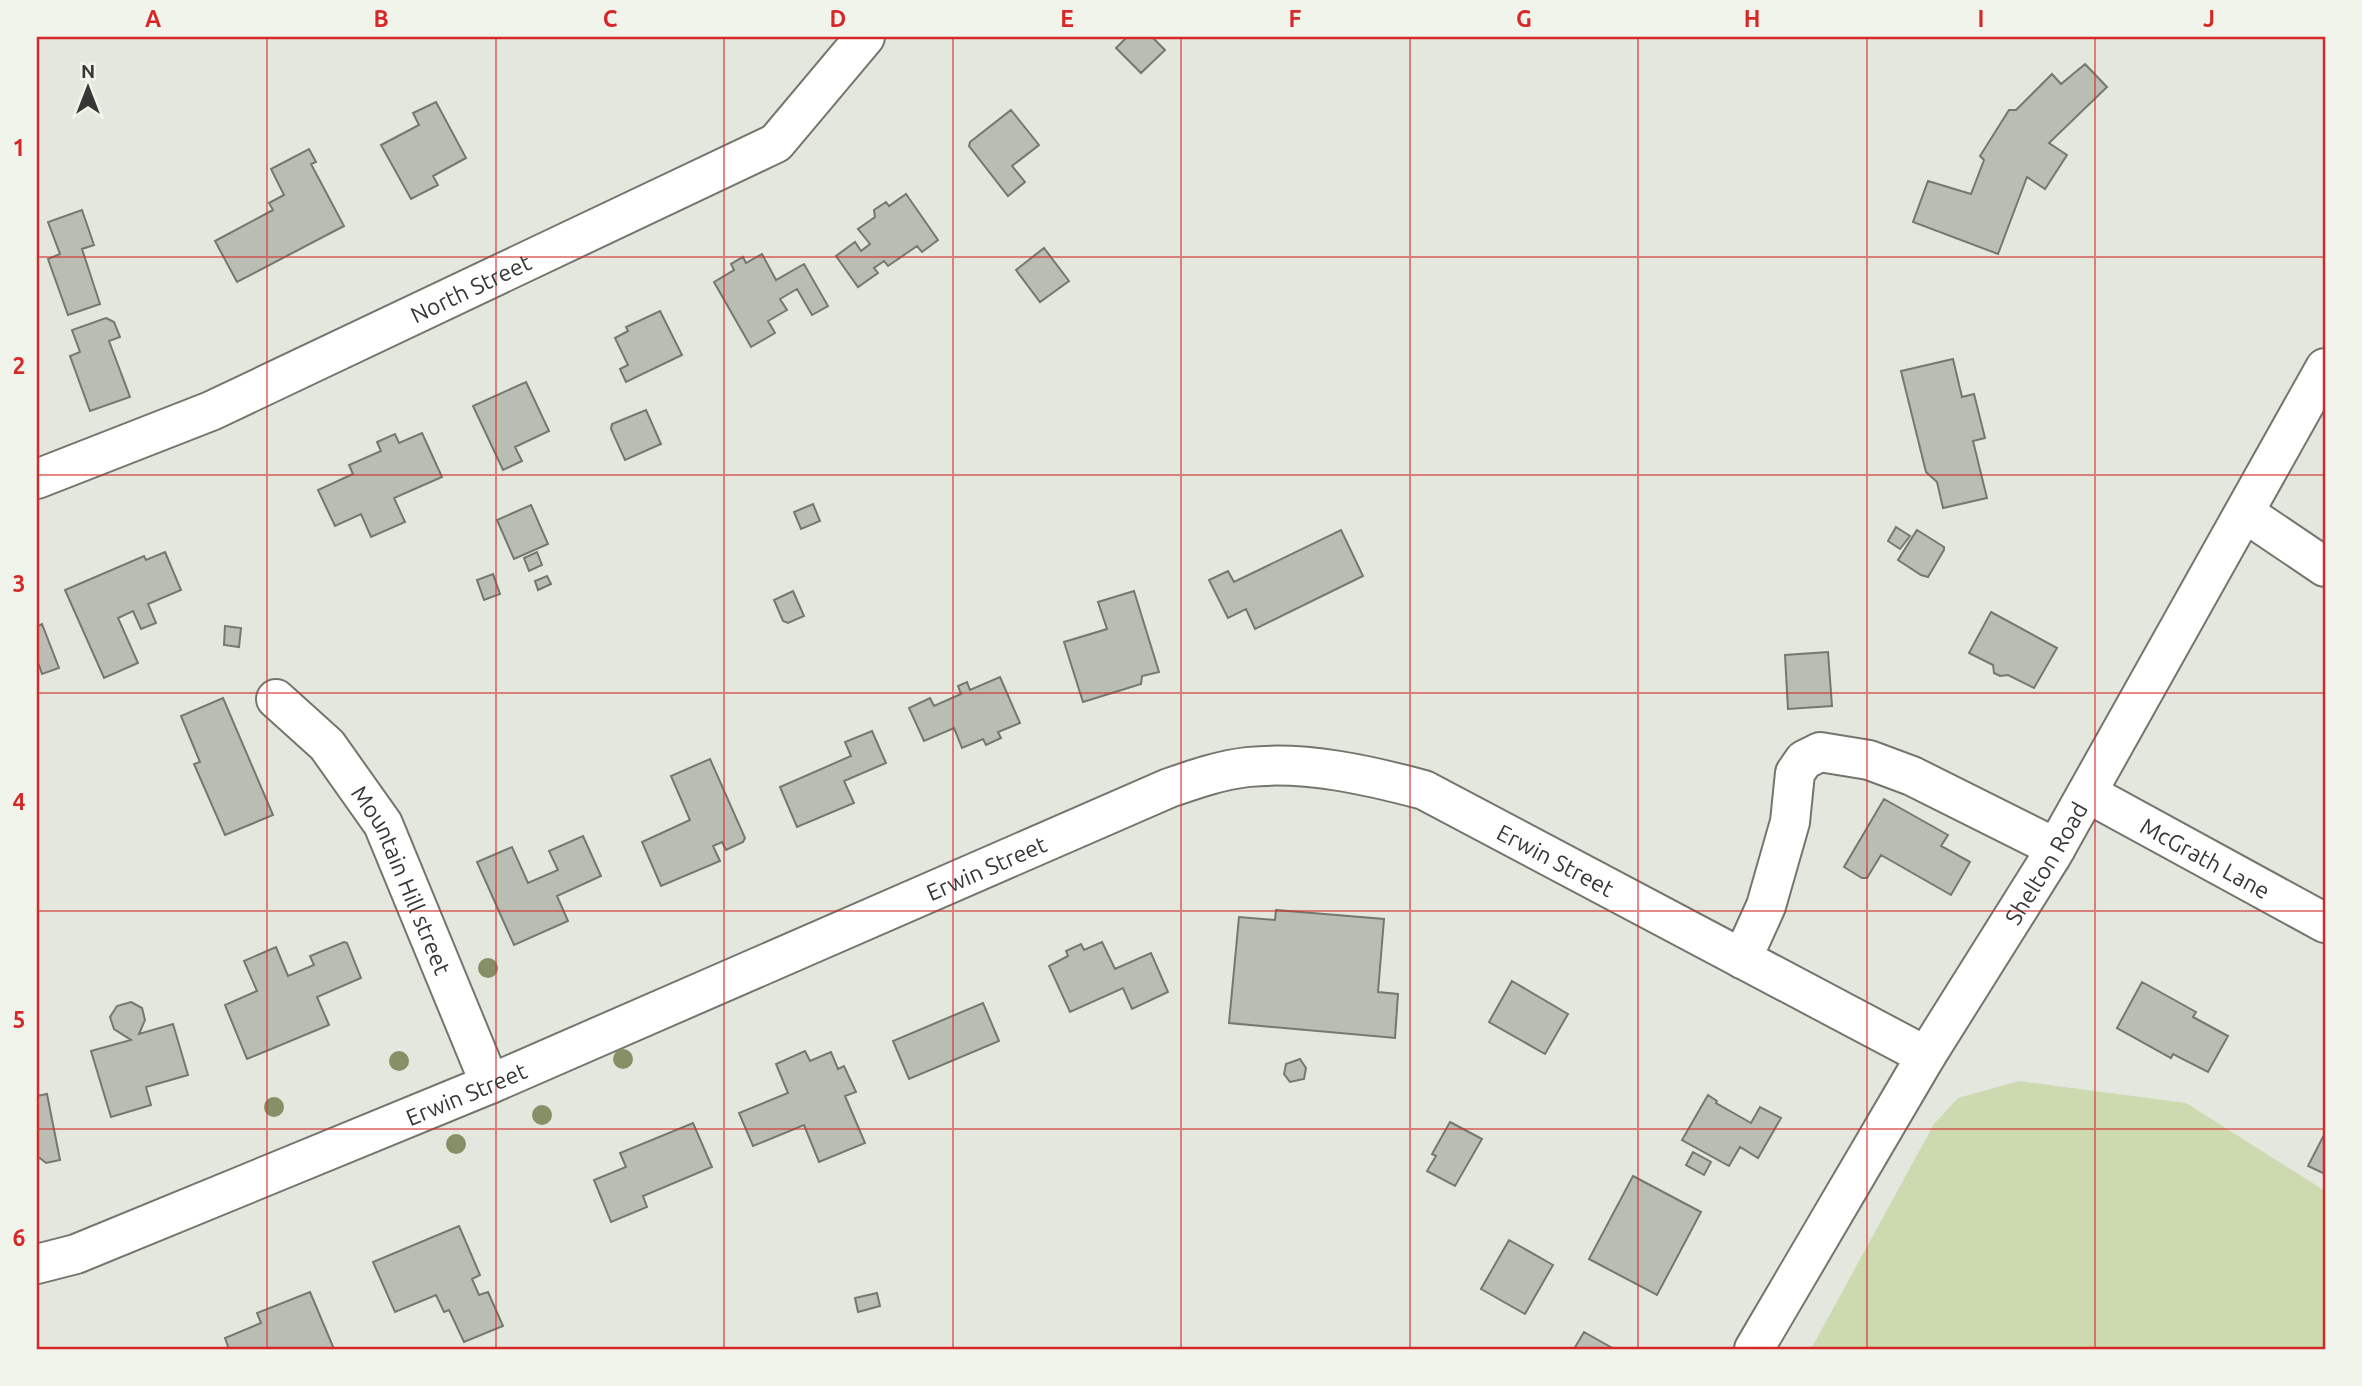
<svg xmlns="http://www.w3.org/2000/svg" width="2362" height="1386" viewBox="0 0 2362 1386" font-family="Ubuntu,sans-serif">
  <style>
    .green { fill: #cddab0 }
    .building { fill: #babdb4; stroke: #75786f; stroke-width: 2 }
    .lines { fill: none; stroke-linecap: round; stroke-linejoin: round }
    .minor-casing { stroke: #73766d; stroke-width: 42 }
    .major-casing { stroke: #73766d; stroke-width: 42 }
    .minor { stroke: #fff; stroke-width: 38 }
    .major { stroke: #fff; stroke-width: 38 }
    .tree { fill: #869066 }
    .grid { fill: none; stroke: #d62828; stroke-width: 2; stroke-opacity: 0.55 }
    .labels { text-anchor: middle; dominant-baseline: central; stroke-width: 6; stroke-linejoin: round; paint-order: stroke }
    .street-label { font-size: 23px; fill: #373835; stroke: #f1f4ea }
    .neatline { fill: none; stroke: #d62828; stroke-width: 2.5 }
    .grid-label { font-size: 23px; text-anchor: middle; font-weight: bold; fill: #d62828 }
  </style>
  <rect width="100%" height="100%" fill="#e3e7dd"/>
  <!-- green -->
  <path class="green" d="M 2019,1081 L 2186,1103 L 2325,1191 L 2325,1349 L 1811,1349 L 1934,1124 L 1958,1098 Z"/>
  <!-- building -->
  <path class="building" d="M 1127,37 L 1152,37 L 1165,50 L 1141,73 L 1116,48 Z
    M 2085,64 L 2107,87 L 2049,143 L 2067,155 L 2045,189 L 2027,177 L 1998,254 L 1913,222 L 1928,181 L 1971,194 L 1984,160 L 1980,156 L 2009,110 L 2016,110 L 2052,74 L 2061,84 Z
    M 436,102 L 466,158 L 433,176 L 438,185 L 411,199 L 381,145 L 419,125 L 413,113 Z
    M 1011,110 L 1039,145 L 1012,166 L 1025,182 L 1008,196 L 969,146 L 970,142 Z
    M 309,149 L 316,162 L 311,164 L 344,226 L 237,282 L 215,241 L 273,210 L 269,203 L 284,195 L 271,169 Z
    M 906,194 L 938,240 L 922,252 L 917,246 L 888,266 L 884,261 L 874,268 L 878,273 L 858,287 L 836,256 L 855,242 L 861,251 L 870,244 L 858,229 L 875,217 L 874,210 L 886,202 L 889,206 Z
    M 82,210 L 94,245 L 82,249 L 100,304 L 68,315 L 48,259 L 60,254 L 48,222 Z
    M 1044,248 L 1069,281 L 1040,302 L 1016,270 Z
    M 762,254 L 776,280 L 804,264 L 828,306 L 812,315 L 797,289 L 780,299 L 787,310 L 768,321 L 775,333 L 751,347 L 714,282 L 734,270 L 731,264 L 743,257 L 746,263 Z
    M 660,311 L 682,355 L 626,382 L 620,369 L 628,365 L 615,338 L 628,331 L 626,327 Z
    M 106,318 L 114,322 L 120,337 L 109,341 L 130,397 L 90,411 L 70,356 L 80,352 L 72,330 Z
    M 1953,359 L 1962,397 L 1974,394 L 1985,438 L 1973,441 L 1987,498 L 1943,508 L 1937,482 L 1926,472 L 1901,371 Z
    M 526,382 L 549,431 L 515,447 L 522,461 L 503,470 L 473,406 Z
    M 646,410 L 661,444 L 625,460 L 611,429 L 612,424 Z
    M 422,433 L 442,477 L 394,498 L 405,522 L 371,537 L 361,514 L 335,526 L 318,490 L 353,474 L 349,465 L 381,451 L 377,442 L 395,434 L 399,443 Z
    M 813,504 L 820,521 L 801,529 L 794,512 Z
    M 531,505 L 548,544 L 514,559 L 497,520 Z
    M 1896,527 L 1910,536 L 1900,549 L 1888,541 Z
    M 1341,530 L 1363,576 L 1255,629 L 1246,609 L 1228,618 L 1209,580 L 1228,571 L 1234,582 Z
    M 1917,530 L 1944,547 L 1944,550 L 1928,577 L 1921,575 L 1898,560 Z
    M 165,552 L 181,590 L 148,604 L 156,623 L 141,629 L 133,611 L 118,618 L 138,663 L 104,678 L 65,590 L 144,556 L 146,560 Z
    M 537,552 L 542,565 L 529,571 L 524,558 Z
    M 493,574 L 500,594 L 484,600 L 477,580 Z
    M 547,576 L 551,584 L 538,590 L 535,581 Z
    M 793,591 L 804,616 L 788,623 L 783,621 L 774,600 Z
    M 1134,591 L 1159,672 L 1142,676 L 1141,684 L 1083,702 L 1064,642 L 1107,629 L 1098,602 Z
    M 1991,612 L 2057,648 L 2034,688 L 2008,675 L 2000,676 L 1994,673 L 1993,665 L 1969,653 Z
    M 42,624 L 59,668 L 42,674 L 39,665 L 37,666 L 37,627 Z
    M 225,626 L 241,628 L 239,647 L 224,645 Z
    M 1828,652 L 1832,706 L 1788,709 L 1785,655 Z
    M 1000,677 L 1020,723 L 998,732 L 1001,738 L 986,745 L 983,739 L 962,748 L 954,728 L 924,741 L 909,708 L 930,698 L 934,706 L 961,694 L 958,686 L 967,682 L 970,690 Z
    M 223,698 L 273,815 L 225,835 L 194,764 L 200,762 L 181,716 Z
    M 872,731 L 886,763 L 844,781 L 854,803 L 797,827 L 780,787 L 851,756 L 845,742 Z
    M 710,759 L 745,838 L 743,842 L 726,850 L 722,842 L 713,846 L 720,861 L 661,886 L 642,842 L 690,820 L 671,776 Z
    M 1884,799 L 1948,835 L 1941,846 L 1970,862 L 1951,895 L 1881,855 L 1867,878 L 1862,878 L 1844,867 Z
    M 583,836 L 601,876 L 557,896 L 568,921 L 514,945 L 477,862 L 512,847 L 528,883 L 558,870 L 549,851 Z
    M 1276,910 L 1384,919 L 1378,992 L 1398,994 L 1395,1038 L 1229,1023 L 1239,917 L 1275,920 Z
    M 344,942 L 347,943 L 361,978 L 317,997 L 329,1025 L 247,1059 L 225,1005 L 257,991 L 244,961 L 276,947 L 288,976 L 314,965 L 310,956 Z
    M 1102,942 L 1115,969 L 1151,953 L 1168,992 L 1132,1009 L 1123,988 L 1070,1012 L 1049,966 L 1068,956 L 1066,951 L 1081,944 L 1084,950 Z
    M 1512,981 L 1568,1014 L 1545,1054 L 1489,1022 Z
    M 2142,982 L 2196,1012 L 2193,1017 L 2228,1036 L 2208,1072 L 2173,1054 L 2171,1058 L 2117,1028 Z
    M 131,1002 L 142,1008 L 145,1020 L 139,1034 L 173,1024 L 188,1075 L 146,1087 L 151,1105 L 111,1117 L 91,1051 L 131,1040 L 114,1029 L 110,1017 L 117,1006 Z
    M 983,1003 L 999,1041 L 909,1079 L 893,1041 Z
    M 805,1051 L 810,1061 L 831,1052 L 838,1069 L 844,1066 L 856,1092 L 845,1096 L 865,1143 L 819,1162 L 804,1125 L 753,1146 L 739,1113 L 788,1093 L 776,1064 Z
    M 1300,1059 L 1306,1068 L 1304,1079 L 1290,1082 L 1284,1074 L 1286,1064 Z
    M 47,1094 L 60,1160 L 46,1163 L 40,1158 L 37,1159 L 37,1096 Z
    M 1708,1095 L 1717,1101 L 1716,1103 L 1751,1123 L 1760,1107 L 1781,1118 L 1758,1158 L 1740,1147 L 1729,1166 L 1682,1140 Z
    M 1450,1122 L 1482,1139 L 1455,1186 L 1427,1171 L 1436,1156 L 1432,1154 Z
    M 693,1123 L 712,1167 L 643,1196 L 647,1207 L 611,1222 L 594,1180 L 626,1167 L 620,1153 Z
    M 2325,1133 L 2325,1174 L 2308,1166 Z
    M 1693,1152 L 1711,1162 L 1704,1175 L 1686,1165 Z
    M 1633,1176 L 1701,1212 L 1657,1295 L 1589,1259 Z
    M 459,1226 L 480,1275 L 472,1279 L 479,1295 L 488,1292 L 503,1326 L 464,1342 L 449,1310 L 444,1312 L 436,1295 L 395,1312 L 373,1262 Z
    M 1509,1240 L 1553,1265 L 1525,1314 L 1481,1289 Z
    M 310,1292 L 334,1349 L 229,1349 L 225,1338 L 261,1323 L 257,1313 Z
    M 877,1293 L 880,1306 L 858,1312 L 855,1298 Z
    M 1584,1332 L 1614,1349 L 1574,1349 Z"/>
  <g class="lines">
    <!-- minor casing -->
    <g class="minor-casing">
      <g id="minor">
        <path id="s1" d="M 37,479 L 211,411 L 776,143 L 865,37"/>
        <path d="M 2245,513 L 2325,567"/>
        <path id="s2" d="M 276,699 L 327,745 L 383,824 L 490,1084"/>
        <path id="s3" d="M 2087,793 L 2325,923"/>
        <path d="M 1742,959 L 1766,906 L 1790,822 L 1795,773 L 1804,760 L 1820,752 L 1869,760 L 1912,776 L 2056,848"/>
        <path id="s4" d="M 37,1264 L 76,1254 L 490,1084 L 1169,788 C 1195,779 1221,770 1248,767 C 1307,761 1368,775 1424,790 L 1926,1056"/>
      </g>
    </g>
    <!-- major casing -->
    <g class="major-casing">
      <g id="major">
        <path id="s5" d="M 1754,1349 L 1926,1056 L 2052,855 L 2325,368"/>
      </g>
    </g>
    <!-- minor -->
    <use href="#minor" class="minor"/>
    <!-- major -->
    <use href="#major" class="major"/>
  </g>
  <!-- trees -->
  <g class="tree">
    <circle cx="488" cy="968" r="10"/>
    <circle cx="623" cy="1059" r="10"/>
    <circle cx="399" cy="1061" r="10"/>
    <circle cx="274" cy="1107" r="10"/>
    <circle cx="542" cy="1115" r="10"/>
    <circle cx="456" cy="1144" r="10"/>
  </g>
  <!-- grid -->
  <path class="grid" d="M 267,37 L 267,1349M 496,37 L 496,1349M 724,37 L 724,1349M 953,37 L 953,1349M 1181,37 L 1181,1349M 1410,37 L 1410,1349M 1638,37 L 1638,1349M 1867,37 L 1867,1349M 2095,37 L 2095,1349M 37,257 L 2325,257M 37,475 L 2325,475M 37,693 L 2325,693M 37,911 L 2325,911M 37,1129 L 2325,1129"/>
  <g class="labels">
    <!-- street labels -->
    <g class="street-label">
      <text stroke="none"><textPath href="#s1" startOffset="474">North Street</textPath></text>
      <text stroke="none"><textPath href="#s3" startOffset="135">McGrath Lane</textPath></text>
      <text stroke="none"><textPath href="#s4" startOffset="1638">Erwin Street</textPath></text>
      <text stroke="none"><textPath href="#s5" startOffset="567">Shelton Road</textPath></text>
      <text stroke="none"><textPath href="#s4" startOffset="1029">Erwin Street</textPath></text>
      <text stroke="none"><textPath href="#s2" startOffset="224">Mountain Hill street</textPath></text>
      <text stroke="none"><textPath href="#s4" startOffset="462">Erwin Street</textPath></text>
    </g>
  </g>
  <!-- border -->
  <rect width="2362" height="1386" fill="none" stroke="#f1f4ea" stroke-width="77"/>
  <!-- north arrow -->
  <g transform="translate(88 88)" stroke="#f1f4ea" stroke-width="5" paint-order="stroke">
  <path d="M0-5L12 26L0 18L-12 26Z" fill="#373835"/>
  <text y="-10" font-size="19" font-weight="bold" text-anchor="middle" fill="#373835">N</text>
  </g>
  <rect x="38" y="38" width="2286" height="1310" class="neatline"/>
  <g class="grid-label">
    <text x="153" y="27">A</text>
    <text x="381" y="27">B</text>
    <text x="610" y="27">C</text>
    <text x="838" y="27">D</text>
    <text x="1067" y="27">E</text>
    <text x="1295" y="27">F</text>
    <text x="1524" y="27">G</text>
    <text x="1752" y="27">H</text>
    <text x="1981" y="27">I</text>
    <text x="2209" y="27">J</text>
    <text x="19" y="156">1</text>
    <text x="19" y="374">2</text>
    <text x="19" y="592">3</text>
    <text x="19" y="810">4</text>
    <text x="19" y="1028">5</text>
    <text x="19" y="1246">6</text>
  </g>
</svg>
